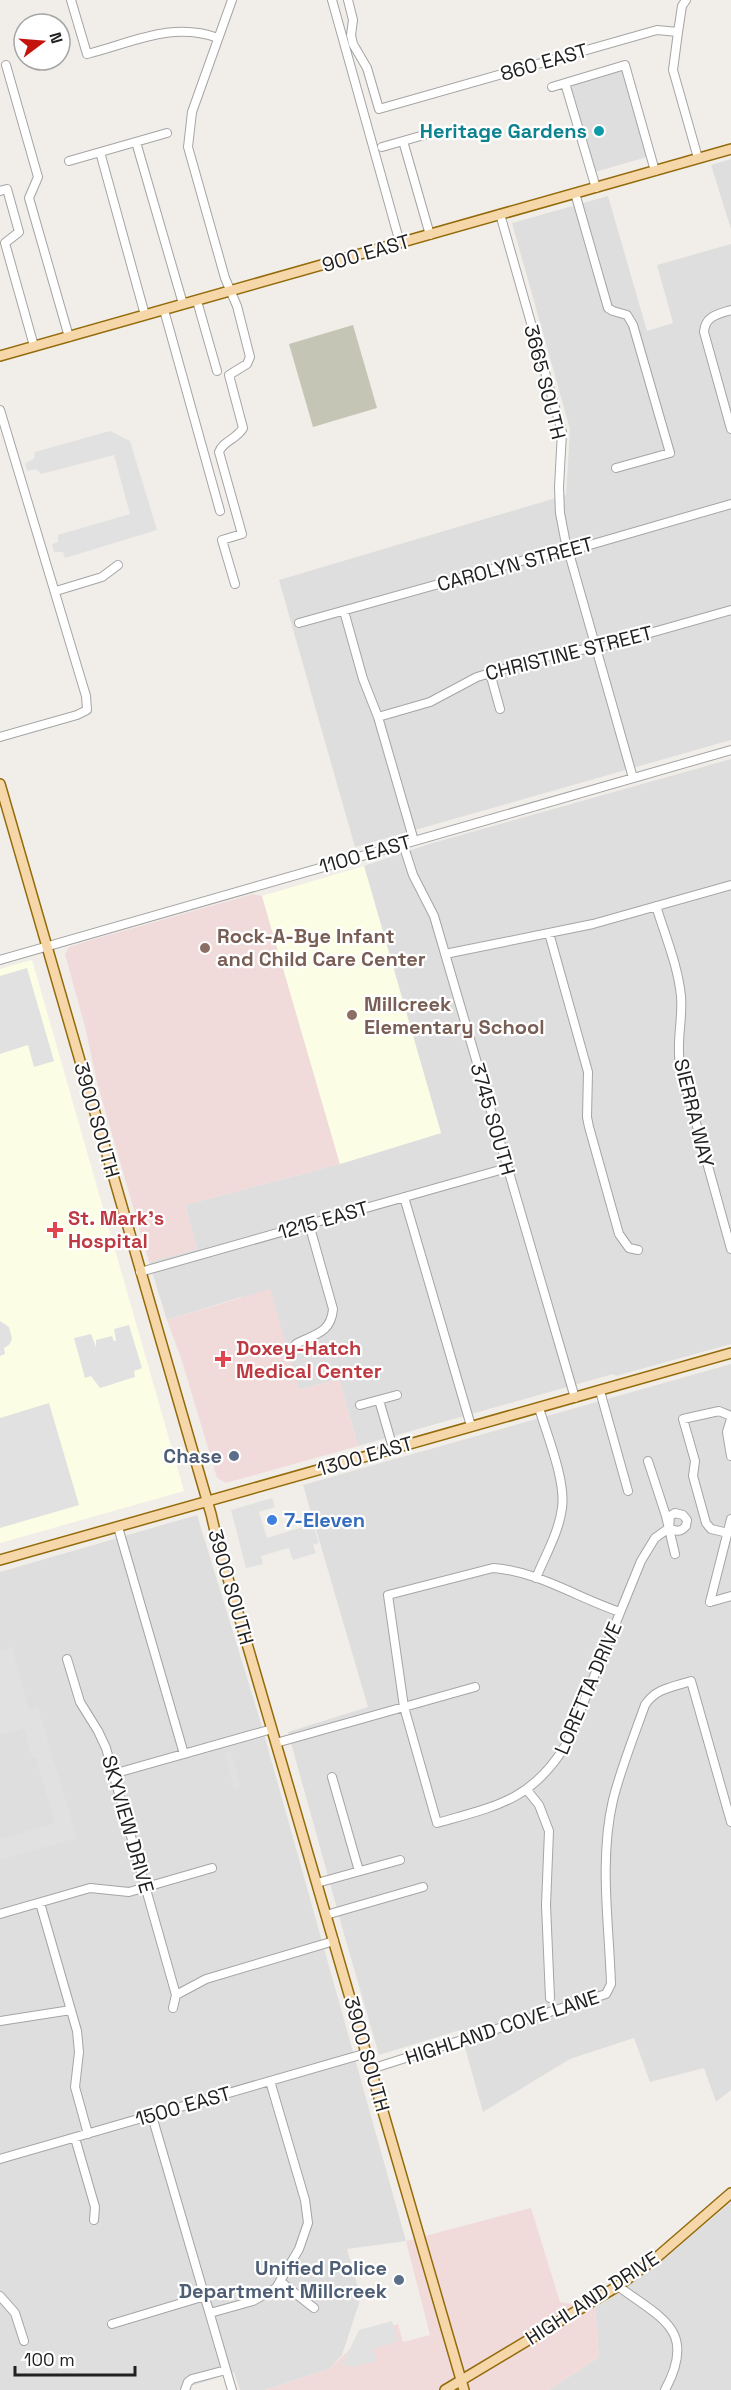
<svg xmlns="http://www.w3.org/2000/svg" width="731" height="2390" viewBox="0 0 731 2390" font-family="'Space Grotesk',sans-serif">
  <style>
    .residential { fill: #dfdede }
    .commercial { fill: #f0dbda }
    .education { fill: #fcfde5 }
    .construction { fill: #c4c5b4 }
    .parking { fill: #e1e1e1 }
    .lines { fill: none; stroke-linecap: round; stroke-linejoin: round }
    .minor-casing { stroke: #a5a5a5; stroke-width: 10 }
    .major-casing { stroke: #946b0b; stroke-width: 12 }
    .minor { stroke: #fff; stroke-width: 8 }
    .major { stroke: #f6d7a9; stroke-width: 9 }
    .culture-dot { fill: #0f9aa8; stroke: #fff; stroke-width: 2 }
    .education-dot { fill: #8d6e63; stroke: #fff; stroke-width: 2 }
    .health-dot { fill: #e0444e; stroke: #fff; stroke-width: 2 }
    .service-dot { fill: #5c6f8a; stroke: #fff; stroke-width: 2 }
    .shop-dot { fill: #3f7fe0; stroke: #fff; stroke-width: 2 }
    .labels { text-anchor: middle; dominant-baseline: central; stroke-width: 4.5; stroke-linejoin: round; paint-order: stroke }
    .street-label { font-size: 20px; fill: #212121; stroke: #fff }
    .culture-label { font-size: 20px; font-weight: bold; fill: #0d838f; stroke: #fff; text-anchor: end }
    .education-label { font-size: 20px; font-weight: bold; fill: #785e54; stroke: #fff; text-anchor: start }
    .health-label { font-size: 20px; font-weight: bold; fill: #be3a42; stroke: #fff; text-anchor: start }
    .service-label { font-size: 20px; font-weight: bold; fill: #4e5e75; stroke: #fff; text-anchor: end }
    .shop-label { font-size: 20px; font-weight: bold; fill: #366cbe; stroke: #fff; text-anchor: start }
  </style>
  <rect width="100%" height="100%" fill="#f1eee9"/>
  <!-- residential -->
  <path class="residential" d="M 622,70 L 647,157 L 595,172 L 569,85 Z
    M 731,159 L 731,229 L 711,165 Z
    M 608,196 L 647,331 L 673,323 L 657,265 L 731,244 L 731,740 L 355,847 L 279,580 L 566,495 L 570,429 L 512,223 Z
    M 731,759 L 731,1344 L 616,1376 L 613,1374 L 358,1446 L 339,1379 L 299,1390 L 291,1364 L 241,1297 L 167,1320 L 149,1262 L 197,1249 L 185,1205 L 340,1164 L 441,1133 L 364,866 L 429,844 Z
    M 731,1364 L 731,2090 L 716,2102 L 704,2068 L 650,2082 L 634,2038 L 570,2059 L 483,2112 L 460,2030 L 379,2055 L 346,1941 L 288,1732 L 368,1707 L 303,1485 Z
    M 197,1515 L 260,1720 L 406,2241 L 347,2249 L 361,2297 L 342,2355 L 329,2369 L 265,2390 L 240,2390 L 234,2372 L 179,2390 L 0,2390 L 0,1572 Z
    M 731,2202 L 731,2390 L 549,2390 L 599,2357 L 595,2308 L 611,2298 L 672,2252 Z"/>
  <!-- commercial -->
  <path class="commercial" d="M 253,894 L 262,896 L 340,1164 L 185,1205 L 197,1249 L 149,1262 L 97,1082 L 85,1027 L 65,954 L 69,947 L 81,943 Z
    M 270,1289 L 299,1390 L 339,1379 L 358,1446 L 226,1483 L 217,1478 L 182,1361 L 167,1320 Z
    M 531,2208 L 560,2302 L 595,2308 L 599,2357 L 549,2390 L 265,2390 L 329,2369 L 366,2334 L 398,2324 L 403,2342 L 430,2335 L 406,2241 Z"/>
  <!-- education -->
  <path class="education" d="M 364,866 L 441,1133 L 340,1164 L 262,896 Z
    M 32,960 L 184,1491 L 0,1543 L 0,969 Z"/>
  <!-- construction -->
  <path class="construction" d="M 353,325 L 377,408 L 313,427 L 289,344 Z"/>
  <!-- parking -->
  <path class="parking" d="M 110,431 L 130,441 L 157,530 L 65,558 L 63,552 L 54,552 L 52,544 L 58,542 L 58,535 L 130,514 L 114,455 L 41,474 L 36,469 L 27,471 L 25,463 L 34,459 L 35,452 Z
    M 27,968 L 54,1061 L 34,1067 L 28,1045 L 0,1054 L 0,976 Z
    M 0,1321 L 9,1327 L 12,1339 L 9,1345 L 4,1348 L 5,1354 L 0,1356 Z
    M 129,1325 L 142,1368 L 134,1371 L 135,1377 L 100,1388 L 91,1376 L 85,1378 L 74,1338 L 91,1334 L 96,1347 L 96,1340 L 112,1336 L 114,1341 L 116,1341 L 114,1329 Z
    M 49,1403 L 79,1505 L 0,1528 L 0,1418 Z
    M 272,1498 L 275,1507 L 259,1512 L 267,1538 L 313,1524 L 319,1543 L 313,1545 L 316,1553 L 293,1560 L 289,1548 L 261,1556 L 263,1564 L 246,1568 L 231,1510 Z
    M 12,1647 L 29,1710 L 38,1708 L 77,1838 L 0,1860 L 0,1839 L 55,1823 L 36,1758 L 32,1758 L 24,1728 L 0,1735 L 0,1650 Z
    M 231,1752 L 241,1787 L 234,1789 L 225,1754 Z
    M 392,2321 L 398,2341 L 373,2349 L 376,2361 L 353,2367 L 342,2365 L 359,2330 Z"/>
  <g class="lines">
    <!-- minor casing -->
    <g class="minor-casing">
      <path id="minor" d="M 71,0 L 87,54 C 132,43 171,21 218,38
        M 232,0 L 192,112 L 188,147 L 225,278 L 237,306 L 250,357 L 247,364 L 229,375 L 243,428 C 237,439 223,441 219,452 L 242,534 L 222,540 L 235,584
        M 332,0 L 400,243
        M 348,0 L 353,20 L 351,35 L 353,44 L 367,68 L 379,109 L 657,30 L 678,32 L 682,6 L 686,0
        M 678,32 L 673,70 L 698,158
        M 6,65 L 38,177 L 29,198 L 69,337
        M 565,83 L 596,188
        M 552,87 L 625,65 L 655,171
        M 403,141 L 430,235
        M 136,142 L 183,304
        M 382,147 L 424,135
        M 100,152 L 145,315
        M 69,161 L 167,133
        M 0,191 L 7,189 L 19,232 L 5,243 L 34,346
        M 575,193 L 608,308 L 613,311 L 627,315 L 633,325 L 670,453 L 616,468
        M 500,214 L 562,432 L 559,487 L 560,513 L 565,539 L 633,778
        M 197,301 L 217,371
        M 164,310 L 220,511
        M 731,310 C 718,314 705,316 704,332 L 731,429
        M 0,410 L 86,696 L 87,710 L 77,715 L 0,737
        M 56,591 L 102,577 L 118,565
        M 344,611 L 363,679 L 378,717 L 414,841
        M 299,623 L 532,558 L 569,551 L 731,504
        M 490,673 L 500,709
        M 378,717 L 430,702 L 477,677 L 562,652 L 597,648 L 731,610
        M 403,844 L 413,875 L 434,916 L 575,1398
        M 656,906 C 665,935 678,966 681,996 C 683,1019 676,1042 680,1065 L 731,1249
        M 549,933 L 588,1072 L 587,1117 L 589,1127 L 619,1234 L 629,1248 L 638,1250
        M 445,954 L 593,924 L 731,885
        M 0,960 L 731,750
        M 404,1197 L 471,1426
        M 140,1272 L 507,1168
        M 296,1344 C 315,1334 331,1333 333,1309 L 309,1224
        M 600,1391 L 628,1491
        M 379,1400 L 393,1448
        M 360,1405 L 397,1395
        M 731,1419 L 727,1432 L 731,1456
        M 648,1461 L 666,1516 L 675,1554
        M 118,1527 L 184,1754
        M 728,1533 L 711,1529 L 706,1523 L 693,1476 L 695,1461 L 683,1419 L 719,1411 L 731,1416
        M 536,1578 C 545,1556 559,1532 562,1508 C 566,1481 547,1435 539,1408
        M 710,1602 L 731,1519
        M 710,1602 L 731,1596
        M 620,1612 C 578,1598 537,1571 493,1568 L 388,1595 L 404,1707 L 437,1823 C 497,1806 533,1800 567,1743 L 641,1561 L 655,1538 L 669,1528 L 670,1516 L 675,1513 L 683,1515 L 687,1520 L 686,1526 C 680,1533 676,1531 669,1528
        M 67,1659 L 80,1702 L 98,1731 L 106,1748 L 176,1995 L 173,2008
        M 276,1743 L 475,1687
        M 113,1774 L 272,1729
        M 332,1777 L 359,1871
        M 527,1790 L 539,1805 L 549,1831 L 546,1905 L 550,1998
        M 317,1883 L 400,1860
        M 40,1903 L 77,2031 L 79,2052 L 75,2087 L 88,2134
        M 0,1914 L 90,1888 L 129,1892 L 212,1868
        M 326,1915 L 423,1887
        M 176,1995 L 206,1979 L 334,1941
        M 0,2021 L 71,2010
        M 371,2069 L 606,1994 L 611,1984 C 609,1923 599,1860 613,1800 C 621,1768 634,1736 645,1705 C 656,1688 673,1687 691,1681 L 731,1822
        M 152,2116 L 232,2390
        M 75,2138 L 95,2207 L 94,2220
        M 0,2159 L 367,2053
        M 281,2282 L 314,2308
        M 618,2286 C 660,2318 698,2329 665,2390
        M 0,2296 L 15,2313 L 24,2341
        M 210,2313 L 253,2301 L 276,2288 L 299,2249 L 308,2223 L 305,2200 L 270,2081
        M 112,2324 L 205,2296
        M 185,2390 L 188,2382 L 192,2379 L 226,2370"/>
    </g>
    <!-- major casing -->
    <g class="major-casing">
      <path id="major" d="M 0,356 L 731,149
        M 0,784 L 211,1514 L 218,1544 L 464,2390
        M 0,1560 L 731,1353
        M 445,2390 L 618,2286 L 656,2258 L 731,2193"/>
    </g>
    <!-- minor -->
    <use href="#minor" class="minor"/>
    <!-- major -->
    <use href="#major" class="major"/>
  </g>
  <!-- markers -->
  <circle class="culture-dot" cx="599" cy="131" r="6"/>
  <g class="education-dot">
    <circle cx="205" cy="948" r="6"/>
    <circle cx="352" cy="1015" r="6"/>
  </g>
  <g class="health-dot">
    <path d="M52 1221h6v6h6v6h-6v6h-6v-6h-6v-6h6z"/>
    <path d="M220 1350h6v6h6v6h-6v6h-6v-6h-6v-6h6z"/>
  </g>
  <g class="service-dot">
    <circle cx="234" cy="1456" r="6"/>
    <circle cx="399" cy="2280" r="6"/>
  </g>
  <circle class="shop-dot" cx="272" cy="1520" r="6"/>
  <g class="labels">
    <!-- street labels -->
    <g class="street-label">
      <text transform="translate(544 62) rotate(-16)">860 EAST</text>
      <text transform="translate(366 253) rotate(-16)">900 EAST</text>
      <text transform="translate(545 382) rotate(76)">3665 SOUTH</text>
      <text transform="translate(515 564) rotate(-15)">CAROLYN STREET</text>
      <text transform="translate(569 653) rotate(-14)">CHRISTINE STREET</text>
      <text transform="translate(365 854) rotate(-16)">1100 EAST</text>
      <text transform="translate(694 1113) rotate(76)">SIERRA WAY</text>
      <text transform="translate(493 1119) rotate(74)">3745 SOUTH</text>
      <text transform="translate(97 1120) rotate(74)">3900 SOUTH</text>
      <text transform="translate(323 1220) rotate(-16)">1215 EAST</text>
      <text transform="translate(365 1456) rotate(-16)">1300 EAST</text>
      <text transform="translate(231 1587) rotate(74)">3900 SOUTH</text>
      <text transform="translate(588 1688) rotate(-67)">LORETTA DRIVE</text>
      <text transform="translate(128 1824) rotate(74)">SKYVIEW DRIVE</text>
      <text transform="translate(502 2027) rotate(-18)">HIGHLAND COVE LANE</text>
      <text transform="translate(367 2054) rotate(74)">3900 SOUTH</text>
      <text transform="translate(183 2106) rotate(-16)">1500 EAST</text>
      <text transform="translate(592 2298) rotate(-33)">HIGHLAND DRIVE</text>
    </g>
    <!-- culture labels -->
    <g class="culture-label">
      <text x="587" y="131">Heritage Gardens</text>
    </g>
    <!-- education labels -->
    <g class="education-label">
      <text x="217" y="936">Rock-A-Bye Infant<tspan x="217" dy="23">and Child Care Center</tspan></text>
      <text x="364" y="1004">Millcreek<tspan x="364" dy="23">Elementary School</tspan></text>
    </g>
    <!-- health labels -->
    <g class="health-label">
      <text x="68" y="1218">St. Mark's<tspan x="68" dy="23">Hospital</tspan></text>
      <text x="236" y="1348">Doxey-Hatch<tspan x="236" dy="23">Medical Center</tspan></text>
    </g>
    <!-- service labels -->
    <g class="service-label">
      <text x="222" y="1456">Chase</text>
      <text x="387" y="2268">Unified Police<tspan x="387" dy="23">Department Millcreek</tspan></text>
    </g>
    <!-- shop labels -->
    <g class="shop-label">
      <text x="284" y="1520">7-Eleven</text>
    </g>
  </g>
  <!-- north arrow -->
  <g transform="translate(42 42) rotate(74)"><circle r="28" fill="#ffffff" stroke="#a6a6a6" stroke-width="1.5"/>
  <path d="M0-4.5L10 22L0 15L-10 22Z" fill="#c4140e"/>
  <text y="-9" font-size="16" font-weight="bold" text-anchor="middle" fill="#212121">N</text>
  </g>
  <!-- scale -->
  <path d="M15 2366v9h120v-9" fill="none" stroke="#212121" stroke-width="3"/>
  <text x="24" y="2366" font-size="18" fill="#212121" stroke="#ffffff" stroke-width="4.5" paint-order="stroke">100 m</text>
</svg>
